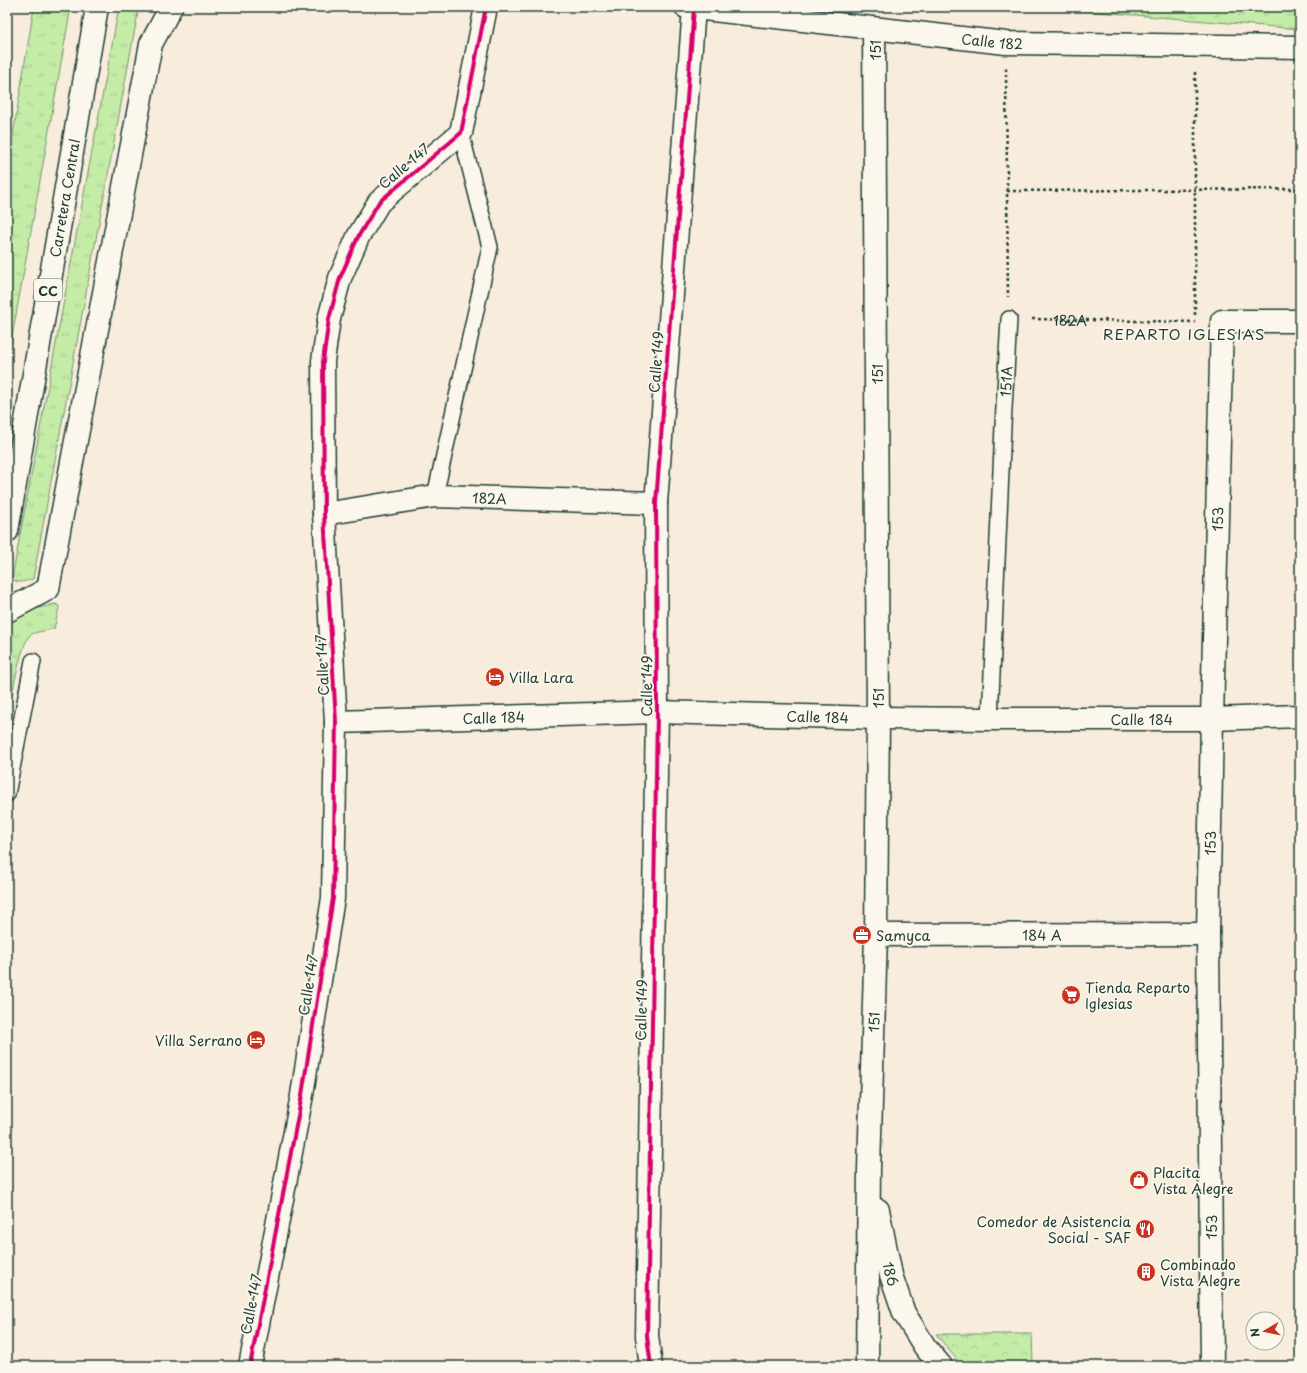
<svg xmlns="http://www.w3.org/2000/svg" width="1307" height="1373" viewBox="0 0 1307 1373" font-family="'Playpen Sans',sans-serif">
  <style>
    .grass { fill: url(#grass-tufts); stroke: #72946e }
    .park { fill: url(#park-crowns); stroke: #72946e }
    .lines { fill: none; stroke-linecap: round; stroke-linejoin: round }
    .lane-casing { stroke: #1f3d34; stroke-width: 18 }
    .street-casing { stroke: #1f3d34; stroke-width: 25 }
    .primary-casing { stroke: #1f3d34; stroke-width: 25 }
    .path { stroke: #1f3d34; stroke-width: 2.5; stroke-dasharray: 3 3; stroke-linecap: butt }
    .lane { stroke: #fbf7ec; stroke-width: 15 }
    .street { stroke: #fbf7ec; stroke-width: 22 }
    .primary { stroke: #fbf7ec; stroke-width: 22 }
    .cycleway-casing { stroke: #fbf7ec; stroke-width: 6 }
    .cycleway { stroke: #d6006c; stroke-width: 4 }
    .labels { text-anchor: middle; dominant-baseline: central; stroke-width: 3.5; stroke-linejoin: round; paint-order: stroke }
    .shield { fill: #fbf7ec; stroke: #61756b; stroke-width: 1 }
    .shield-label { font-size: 13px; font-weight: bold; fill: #1f3d34 }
    .street-label { font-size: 14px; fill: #1f3d34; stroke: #fbf7ec }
    .poi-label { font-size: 14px; fill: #1f3d34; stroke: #fbf7ec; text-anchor: start }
    .neighbourhood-label { font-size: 15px; letter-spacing: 1px; fill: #1f3d34; stroke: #fbf7ec }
  </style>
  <defs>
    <pattern id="grass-tufts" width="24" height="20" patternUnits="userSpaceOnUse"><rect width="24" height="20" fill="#c4eca7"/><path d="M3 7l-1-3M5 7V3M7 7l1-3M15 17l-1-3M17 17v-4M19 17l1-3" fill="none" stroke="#a8cb90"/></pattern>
    <pattern id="park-crowns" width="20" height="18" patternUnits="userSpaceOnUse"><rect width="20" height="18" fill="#c4eca7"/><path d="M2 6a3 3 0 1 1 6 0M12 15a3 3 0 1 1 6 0" fill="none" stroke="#a8cb90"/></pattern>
  </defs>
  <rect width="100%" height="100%" fill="#f8ecdc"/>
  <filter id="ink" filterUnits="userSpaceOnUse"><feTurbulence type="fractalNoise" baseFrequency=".025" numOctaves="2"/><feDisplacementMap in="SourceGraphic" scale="8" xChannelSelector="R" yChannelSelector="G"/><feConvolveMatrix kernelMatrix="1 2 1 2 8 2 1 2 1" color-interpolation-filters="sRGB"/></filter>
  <g filter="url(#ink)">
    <!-- grass -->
    <path class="grass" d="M 34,7 L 71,7 L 9,354 L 7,358 L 7,171 Z
      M 119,7 L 139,7 L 33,579 C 26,581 16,585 12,578 Z
      M 1040,7 L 1300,7 L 1300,29 Z
      M 55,604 L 58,605 L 59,608 L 54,629 C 49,630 34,632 30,635 C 21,643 10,705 7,719 L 7,622 L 31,610 Z"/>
    <!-- park -->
    <path class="park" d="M 936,1334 L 1032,1334 L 1033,1366 L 962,1366 Z"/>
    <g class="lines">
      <!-- lane casing -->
      <g class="lane-casing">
        <g id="lane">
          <path d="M 435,496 L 490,247 L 461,133"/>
          <path id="s2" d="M 990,719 L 1003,426 L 1009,319"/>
          <path d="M 7,794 L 33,661"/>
        </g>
      </g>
      <!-- street casing -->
      <g class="street-casing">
        <g id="street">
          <path id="s3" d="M 686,7 L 1006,43 L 1300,47"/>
          <path id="s4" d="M 324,514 L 435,496 L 656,503"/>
          <path d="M 7,611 L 48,589 L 151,44 L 171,7"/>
          <path id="s5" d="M 336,722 L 657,712 L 878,718 L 990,719 L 1212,719 L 1300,716"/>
          <path id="s6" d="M 876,935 L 1208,934"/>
          <path id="s7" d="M 878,1210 L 891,1275 L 904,1313 L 925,1347 L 941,1366"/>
          <path d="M 250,1366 L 302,1095 L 333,898 L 336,722 L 324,514 L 323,361 L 329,319 L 340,278 L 358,237 L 379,202 L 461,133 L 486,7"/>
          <path d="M 651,1366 L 647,1336 L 657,712 L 656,503 L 694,8"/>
          <path id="s8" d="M 867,1366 L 869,1169 L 876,935 L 878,718 L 874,29"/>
          <path id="s9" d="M 1212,1366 L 1208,934 L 1212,719 L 1222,321 L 1300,321"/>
        </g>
      </g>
      <!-- primary casing -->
      <g class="primary-casing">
        <g id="primary">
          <path id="s10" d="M 7,531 L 97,7"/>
        </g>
      </g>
      <!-- path -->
      <g class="path">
        <path d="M 1006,68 L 1008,297"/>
        <path d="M 1195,72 L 1195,315"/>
        <path d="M 1007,191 L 1300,189"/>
        <path id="s1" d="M 1032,319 L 1195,322"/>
      </g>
      <!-- lane -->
      <use href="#lane" class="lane"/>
      <!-- street -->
      <use href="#street" class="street"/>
      <!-- primary -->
      <use href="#primary" class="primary"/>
      <!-- cycleway casing -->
      <g class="cycleway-casing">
        <path id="cycleway" d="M 250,1366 L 302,1095 L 333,898 L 336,722 L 324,514 L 323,361 L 329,319 L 340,278 L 358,237 L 379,202 L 461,133 L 486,7
          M 651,1366 L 647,1336 L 657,712 L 656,503 L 694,8"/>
      </g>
      <!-- cycleway -->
      <use href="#cycleway" class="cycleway"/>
    </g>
  </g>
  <!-- icons -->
  <defs>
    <g id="hotel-disc" transform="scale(1)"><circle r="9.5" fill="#c8321e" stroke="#fbf7ec"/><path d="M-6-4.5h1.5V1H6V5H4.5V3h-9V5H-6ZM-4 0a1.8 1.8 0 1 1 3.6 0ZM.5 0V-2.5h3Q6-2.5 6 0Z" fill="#fff"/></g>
    <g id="office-disc" transform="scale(1)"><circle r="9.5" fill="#c8321e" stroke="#fbf7ec"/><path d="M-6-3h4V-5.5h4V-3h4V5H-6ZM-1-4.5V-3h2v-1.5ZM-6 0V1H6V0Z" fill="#fff"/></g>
    <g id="supermarket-disc" transform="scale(1)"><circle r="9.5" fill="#c8321e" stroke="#fbf7ec"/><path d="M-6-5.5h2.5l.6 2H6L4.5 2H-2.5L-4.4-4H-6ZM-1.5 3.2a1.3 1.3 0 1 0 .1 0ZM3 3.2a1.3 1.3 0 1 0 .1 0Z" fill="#fff"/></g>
    <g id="shop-disc" transform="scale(1)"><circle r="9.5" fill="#c8321e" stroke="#fbf7ec"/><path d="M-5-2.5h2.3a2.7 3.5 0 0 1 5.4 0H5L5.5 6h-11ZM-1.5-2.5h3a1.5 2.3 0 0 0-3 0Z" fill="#fff"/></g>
    <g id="restaurant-disc" transform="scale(1)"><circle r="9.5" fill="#c8321e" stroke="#fbf7ec"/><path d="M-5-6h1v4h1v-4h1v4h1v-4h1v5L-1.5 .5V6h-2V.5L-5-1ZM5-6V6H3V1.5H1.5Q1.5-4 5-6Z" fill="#fff"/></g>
    <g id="building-disc" transform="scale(1)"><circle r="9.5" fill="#c8321e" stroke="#fbf7ec"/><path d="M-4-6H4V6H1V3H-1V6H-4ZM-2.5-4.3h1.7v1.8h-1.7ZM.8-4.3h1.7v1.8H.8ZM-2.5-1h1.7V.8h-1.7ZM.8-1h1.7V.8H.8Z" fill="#fff"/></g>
  </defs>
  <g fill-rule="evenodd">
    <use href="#hotel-disc" x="495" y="677"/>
    <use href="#office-disc" x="862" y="935"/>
    <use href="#supermarket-disc" x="1071" y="995"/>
    <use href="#hotel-disc" x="256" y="1040"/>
    <use href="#shop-disc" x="1139" y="1180"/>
    <use href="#restaurant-disc" x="1145" y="1229"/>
    <use href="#building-disc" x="1146" y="1272"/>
  </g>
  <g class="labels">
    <!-- shield labels -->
    <rect class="shield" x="34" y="279" width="28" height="22" rx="3"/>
    <g class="shield-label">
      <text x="48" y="290">CC</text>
    </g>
    <!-- street labels -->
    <g class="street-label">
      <text stroke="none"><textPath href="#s3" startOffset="308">Calle 182</textPath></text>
      <text transform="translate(875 50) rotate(-90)">151</text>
      <text transform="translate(404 166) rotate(-40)">Calle 147</text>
      <text stroke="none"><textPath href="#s10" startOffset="338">Carretera Central</textPath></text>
      <text stroke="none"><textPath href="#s1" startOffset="38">182A</textPath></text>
      <text transform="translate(656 362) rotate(-86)">Calle 149</text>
      <text transform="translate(877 374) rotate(-90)">151</text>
      <text stroke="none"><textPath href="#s2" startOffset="338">151A</textPath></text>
      <text stroke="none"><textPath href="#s4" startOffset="167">182А</textPath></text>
      <text stroke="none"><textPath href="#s9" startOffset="847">153</textPath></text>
      <text transform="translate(322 665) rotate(-93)">Calle 147</text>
      <text transform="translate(646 686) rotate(-90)">Calle 149</text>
      <text transform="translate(878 698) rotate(-90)">151</text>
      <text stroke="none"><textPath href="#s5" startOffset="482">Calle 184</textPath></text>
      <text stroke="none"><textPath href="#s5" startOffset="158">Calle 184</textPath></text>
      <text stroke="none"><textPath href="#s5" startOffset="806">Calle 184</textPath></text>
      <text stroke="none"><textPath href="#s9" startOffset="523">153</textPath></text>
      <text stroke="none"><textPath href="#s6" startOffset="166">184 A</textPath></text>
      <text transform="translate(308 985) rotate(-81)">Calle 147</text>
      <text transform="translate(641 1010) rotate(-89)">Calle 149</text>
      <text stroke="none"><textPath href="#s8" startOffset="344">151</textPath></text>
      <text transform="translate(1211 1227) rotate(-90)">153</text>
      <text stroke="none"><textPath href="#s7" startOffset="65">186</textPath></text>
      <text transform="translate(251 1304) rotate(-79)">Calle 147</text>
    </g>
    <!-- poi labels -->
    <g class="poi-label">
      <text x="509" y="677">Villa Lara</text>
      <text x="876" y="935">Samyca</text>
      <text x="1085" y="987">Tienda Reparto<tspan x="1085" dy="16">Iglesias</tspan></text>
      <text x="242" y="1040" text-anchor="end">Villa Serrano</text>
      <text x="1153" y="1172">Placita<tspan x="1153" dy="16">Vista Alegre</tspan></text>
      <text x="1131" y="1221" text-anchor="end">Comedor de Asistencia<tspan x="1131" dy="16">Social - SAF</tspan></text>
      <text x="1160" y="1264">Combinado<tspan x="1160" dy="16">Vista Alegre</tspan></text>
    </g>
    <!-- neighbourhood labels -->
    <g class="neighbourhood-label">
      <text x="1184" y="333">REPARTO IGLESIAS</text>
    </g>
  </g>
  <!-- margin -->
  <rect width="1307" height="1373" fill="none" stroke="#fbf7ec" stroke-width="24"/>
  <rect x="12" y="12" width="1283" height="1349" fill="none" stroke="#1f3d34" stroke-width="1.5" filter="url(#ink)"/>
  <!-- north arrow -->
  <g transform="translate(1265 1331) rotate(261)"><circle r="19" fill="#fbf7ec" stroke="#a3ada2"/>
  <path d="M0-3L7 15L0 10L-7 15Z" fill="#c8321e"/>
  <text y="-6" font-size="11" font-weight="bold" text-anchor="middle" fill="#1f3d34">N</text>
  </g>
</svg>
